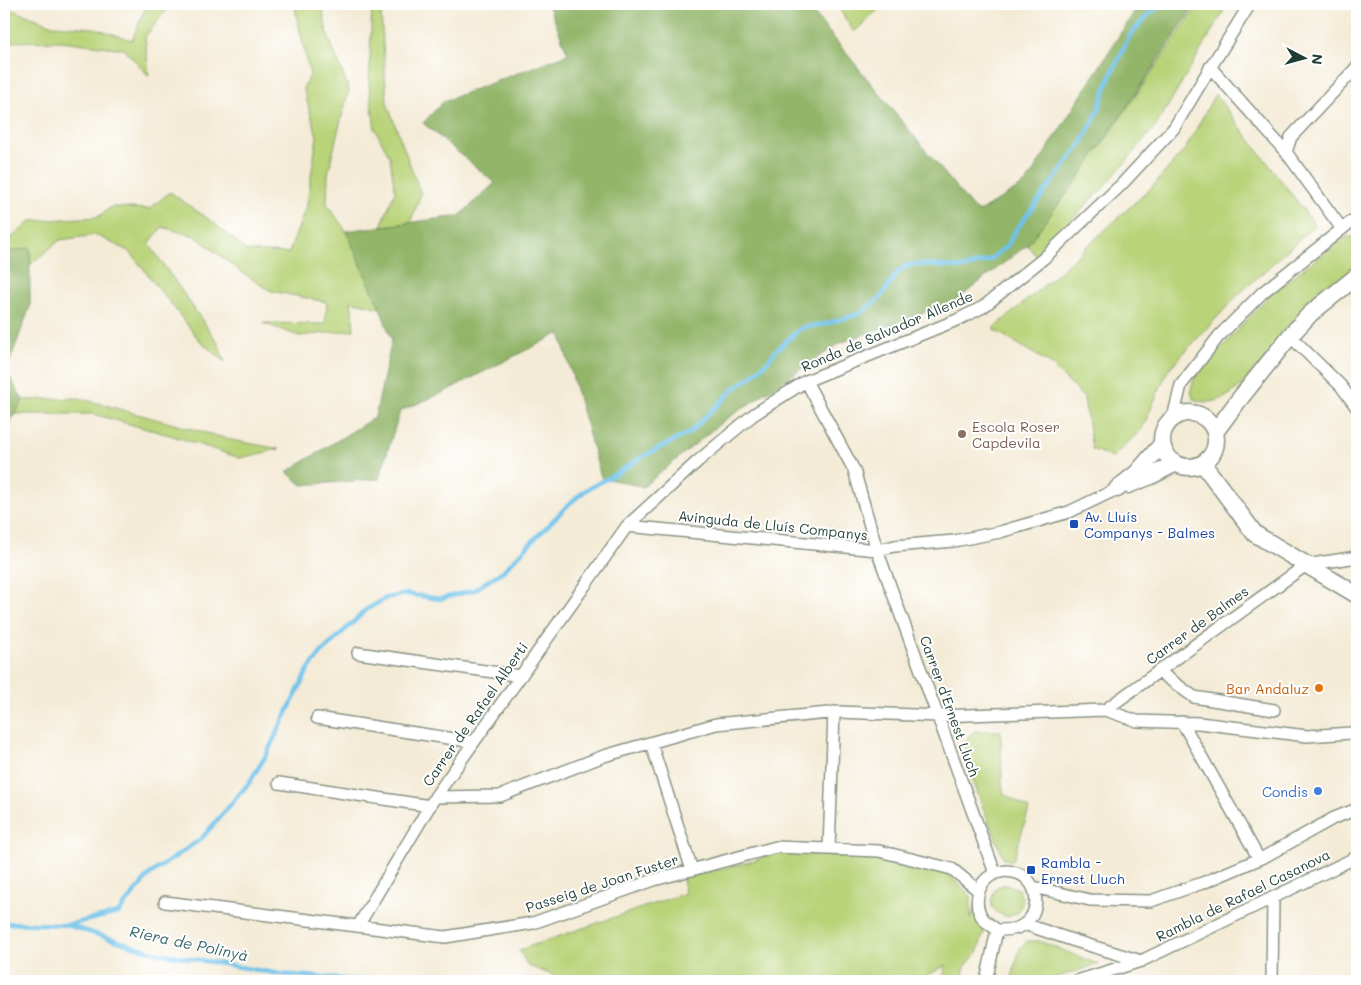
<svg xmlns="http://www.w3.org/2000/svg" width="1361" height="985" viewBox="0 0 1361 985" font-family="Mali,sans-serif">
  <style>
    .green { fill: #b9d379; stroke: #6c8856 }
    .forest { fill: #92b569; stroke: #58794e }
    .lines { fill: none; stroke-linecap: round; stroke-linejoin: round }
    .stream { stroke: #6dc2ea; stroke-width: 4.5 }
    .street-casing { stroke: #8a9485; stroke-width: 14 }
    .secondary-casing { stroke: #8a9485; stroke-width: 19 }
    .street { stroke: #fff; stroke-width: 11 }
    .secondary { stroke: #fff; stroke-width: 16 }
    .education-dot { fill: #8d6e63; stroke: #fff; stroke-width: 2 }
    .transit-dot { fill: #1a4fb4; stroke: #fff; stroke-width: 2 }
    .food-dot { fill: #e8710a; stroke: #fff; stroke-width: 2 }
    .shop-dot { fill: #3f7fe0; stroke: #fff; stroke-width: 2 }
    .labels { text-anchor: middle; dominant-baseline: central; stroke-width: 4; stroke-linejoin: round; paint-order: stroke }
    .street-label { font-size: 14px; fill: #1f3d34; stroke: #fff }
    .education-label { font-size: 14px; fill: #785e54; stroke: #fff; text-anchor: start }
    .transit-label { font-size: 14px; fill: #164399; stroke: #fff; text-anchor: start }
    .food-label { font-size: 14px; fill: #c56008; stroke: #fff; text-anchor: end }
    .shop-label { font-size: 14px; fill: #366cbe; stroke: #fff; text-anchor: end }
    .water-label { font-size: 15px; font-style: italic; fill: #36656b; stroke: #fff }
  </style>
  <rect width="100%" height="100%" fill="#fff"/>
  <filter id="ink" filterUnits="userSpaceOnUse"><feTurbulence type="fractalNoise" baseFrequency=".02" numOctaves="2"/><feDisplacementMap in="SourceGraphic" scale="10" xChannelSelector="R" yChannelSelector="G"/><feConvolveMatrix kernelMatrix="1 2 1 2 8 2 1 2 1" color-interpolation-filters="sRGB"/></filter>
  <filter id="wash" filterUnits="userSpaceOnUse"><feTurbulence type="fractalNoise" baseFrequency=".0096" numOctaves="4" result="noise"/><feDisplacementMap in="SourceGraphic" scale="20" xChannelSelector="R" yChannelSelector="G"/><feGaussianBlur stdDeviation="1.12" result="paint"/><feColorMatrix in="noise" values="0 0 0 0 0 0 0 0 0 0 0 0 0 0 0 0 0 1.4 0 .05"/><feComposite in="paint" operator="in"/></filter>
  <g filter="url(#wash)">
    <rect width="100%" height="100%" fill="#f4ebd6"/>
    <!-- green -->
    <path class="green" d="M 147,4 L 197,4 L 206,9 L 168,8 L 145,37 L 149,76 L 124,49 L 61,41 L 4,42 L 4,7 L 53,25 L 94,28 L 132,40 Z
      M 294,4 L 322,4 L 327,33 L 349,90 L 337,135 L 328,174 L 327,204 L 346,231 L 380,308 L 351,301 L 354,330 L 299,336 L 263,323 L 325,324 L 327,302 L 271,291 L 240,271 L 195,236 L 162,227 L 149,244 L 218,343 L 225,362 L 200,341 L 130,252 L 96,235 L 60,240 L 30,265 L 30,248 L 4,252 L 4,244 L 31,221 L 98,217 L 111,207 L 149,209 L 170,192 L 214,223 L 247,251 L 289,253 L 307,204 L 317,136 L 303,88 L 310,75 Z
      M 372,4 L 384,4 L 381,12 L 387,103 L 421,194 L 410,223 L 381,226 L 395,192 L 390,157 L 375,129 L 369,86 Z
      M 836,4 L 884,4 L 854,32 Z
      M 1199,4 L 1228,4 L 1156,126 L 1105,186 L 1036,256 L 1027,245 L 1080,176 Z
      M 1215,94 L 1315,225 L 1237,296 L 1168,370 L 1142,429 L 1112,458 L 1092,449 L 1084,398 L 1049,363 L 993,329 L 1056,275 L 1153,186 L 1186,148 Z
      M 1346,237 L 1357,237 L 1357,267 L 1320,297 L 1244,383 C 1228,397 1215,407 1193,399 L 1191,390 L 1194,378 L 1268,297 L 1296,274 Z
      M 79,398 L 232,440 L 279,449 L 240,458 L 173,436 L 93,414 L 14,414 L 23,400 Z
      M 975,731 L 1001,731 L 1002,782 L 1004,794 L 1029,809 L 1013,861 L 1004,859 C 993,833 982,806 973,780 C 970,771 966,762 965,754 C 964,744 966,736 975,731 Z
      M 777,852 L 878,858 L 948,874 L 971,896 L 971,919 L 977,901 L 985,920 L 984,932 L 977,953 L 965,967 L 961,981 L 942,981 L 946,965 L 918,981 L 569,981 L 528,966 L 519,950 L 685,893 L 683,878 L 753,861 Z
      M 1006,884 L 1018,889 L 1023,901 L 1018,912 L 1009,917 C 990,912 987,903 997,887 Z
      M 1027,941 L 1039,941 L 1098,964 L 1046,981 L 1011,981 L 1020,948 Z"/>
    <!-- forest -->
    <path class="forest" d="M 548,4 L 806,4 L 973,208 L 979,212 L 1026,183 L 1139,4 L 1196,4 L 1080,176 L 1027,245 L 954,302 L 840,343 L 722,422 L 643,487 L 601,477 L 560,333 L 442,393 L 400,411 L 379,479 L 302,485 L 287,472 L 375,417 L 392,340 L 380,308 L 346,231 L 459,216 L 495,183 L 423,123 L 444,101 L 568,54 Z
      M 30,248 L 30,307 L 6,371 L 23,400 L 4,432 L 4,252 Z"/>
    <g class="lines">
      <!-- stream -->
      <path class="stream" d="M 4,923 L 67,925 L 153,952 L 280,974 L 371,981
        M 67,925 L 118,913 L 150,874 L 201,839 L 249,783 L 265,757 L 308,670 L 321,653 L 366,610 L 386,598 L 407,594 L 440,599 L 474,590 L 503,571 L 570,503 L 586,490 L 617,473 L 640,458 L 689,433 L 736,387 L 752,376 L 767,362 L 776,350 L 801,328 L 825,324 L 859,314 L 881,297 L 897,273 L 904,267 L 914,264 L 964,268 L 990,260 L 1008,245 L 1015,231 L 1082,143 L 1098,111 L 1110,77 L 1130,35 L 1149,14 L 1163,4"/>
    </g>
  </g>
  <g filter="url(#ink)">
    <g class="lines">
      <!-- street casing -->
      <g class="street-casing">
        <path id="street" d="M 1210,67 L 1286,152
          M 1342,229 L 1286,152 L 1291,137 L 1357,67
          M 1290,336 L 1341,386 L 1357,408
          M 806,381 L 854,470 L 877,550 L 995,873
          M 1173,418 L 1181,385 L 1219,336 L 1263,292 L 1357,217
          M 627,526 L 877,550 L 895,546 L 954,541 L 1000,532 L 1069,512 L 1117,489
          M 358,653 L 521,676
          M 1158,671 L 1194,697 L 1274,710
          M 1105,710 L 1306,565 L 1357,557
          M 317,718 L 474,742
          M 1182,722 L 1259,859
          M 651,743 L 692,870
          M 279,783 L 430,806
          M 435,797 L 500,796 L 604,756 L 716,724 L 839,712 L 939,716 L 1105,710 L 1137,721 L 1199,723 L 1307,736 L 1351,733 L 1357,731
          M 829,849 L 834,712
          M 1006,871 C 1014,872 1021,873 1027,879 C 1042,894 1037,921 1017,928 C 1011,930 1004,930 997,930 C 993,927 988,923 984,920 C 972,905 977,882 994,874 C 997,872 1002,872 1006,871 Z
          M 1033,887 L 1090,900 L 1151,901 L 1205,882 L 1264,857 L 1334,818 L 1357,809
          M 165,902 L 445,937 L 533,923 L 654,880 L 776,847 L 879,851 L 952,869 L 979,891
          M 1024,924 L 1075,941 L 1141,961
          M 358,926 L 435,797 L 627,526 L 698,461 L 753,415 L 806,381 L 957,320 L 983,307 L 1044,258 L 1121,185 L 1174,128 L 1207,73 L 1250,4
          M 986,981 L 997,930
          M 1077,981 L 1141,961 L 1357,857
          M 1272,981 L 1273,898"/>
      </g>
      <!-- secondary casing -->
      <g class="secondary-casing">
        <path id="secondary" d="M1162 440a27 27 0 1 1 54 0a27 27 0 1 1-54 0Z
          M 1215,432 L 1238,401 L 1290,336 L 1310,314 L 1357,276
          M 1203,464 L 1255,534 L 1357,595
          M 1128,485 L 1151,476 L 1174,464
          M 1117,489 L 1137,473 L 1162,444"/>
      </g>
      <!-- street -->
      <use href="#street" class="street"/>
      <!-- secondary -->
      <use href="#secondary" class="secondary"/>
    </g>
  </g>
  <!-- markers -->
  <circle class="education-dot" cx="962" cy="434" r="5"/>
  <g class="transit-dot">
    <rect x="1069" y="519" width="10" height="10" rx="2.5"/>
    <rect x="1026" y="865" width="10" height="10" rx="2.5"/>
  </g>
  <circle class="food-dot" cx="1319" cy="688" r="5"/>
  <circle class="shop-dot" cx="1318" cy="791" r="5"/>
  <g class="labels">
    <!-- street labels -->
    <g class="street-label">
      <text transform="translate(887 331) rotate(-23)">Ronda de Salvador Allende</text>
      <text transform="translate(773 525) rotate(6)">Avinguda de Lluís Companys</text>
      <text transform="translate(1197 625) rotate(-36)">Carrer de Balmes</text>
      <text transform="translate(950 706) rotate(70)">Carrer d'Ernest Lluch</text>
      <text transform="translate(475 714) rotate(-55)">Carrer de Rafael Alberti</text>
      <text transform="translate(602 883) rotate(-18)">Passeig de Joan Fuster</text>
      <text transform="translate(1243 895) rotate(-26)">Rambla de Rafael Casanova</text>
    </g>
    <!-- education labels -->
    <g class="education-label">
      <text x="972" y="426">Escola Roser<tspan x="972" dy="16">Capdevila</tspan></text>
    </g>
    <!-- transit labels -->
    <g class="transit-label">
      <text x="1084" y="516">Av. Lluís<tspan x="1084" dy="16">Companys - Balmes</tspan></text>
      <text x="1041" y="862">Rambla -<tspan x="1041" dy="16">Ernest Lluch</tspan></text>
    </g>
    <!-- food labels -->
    <g class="food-label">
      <text x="1309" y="688">Bar Andaluz</text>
    </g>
    <!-- shop labels -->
    <g class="shop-label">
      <text x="1308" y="791">Condis</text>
    </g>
    <!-- water labels -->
    <g class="water-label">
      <text transform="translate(189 943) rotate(12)">Riera de Polinyà</text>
    </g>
  </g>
  <!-- margin -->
  <rect width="1361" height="985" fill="none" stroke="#fff" stroke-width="20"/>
  <!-- north arrow -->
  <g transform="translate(1304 58) rotate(96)" stroke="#ffffff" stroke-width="4" paint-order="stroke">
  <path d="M0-4L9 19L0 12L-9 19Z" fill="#1f3d34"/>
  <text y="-8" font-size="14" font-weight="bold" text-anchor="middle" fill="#1f3d34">N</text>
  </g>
</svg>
